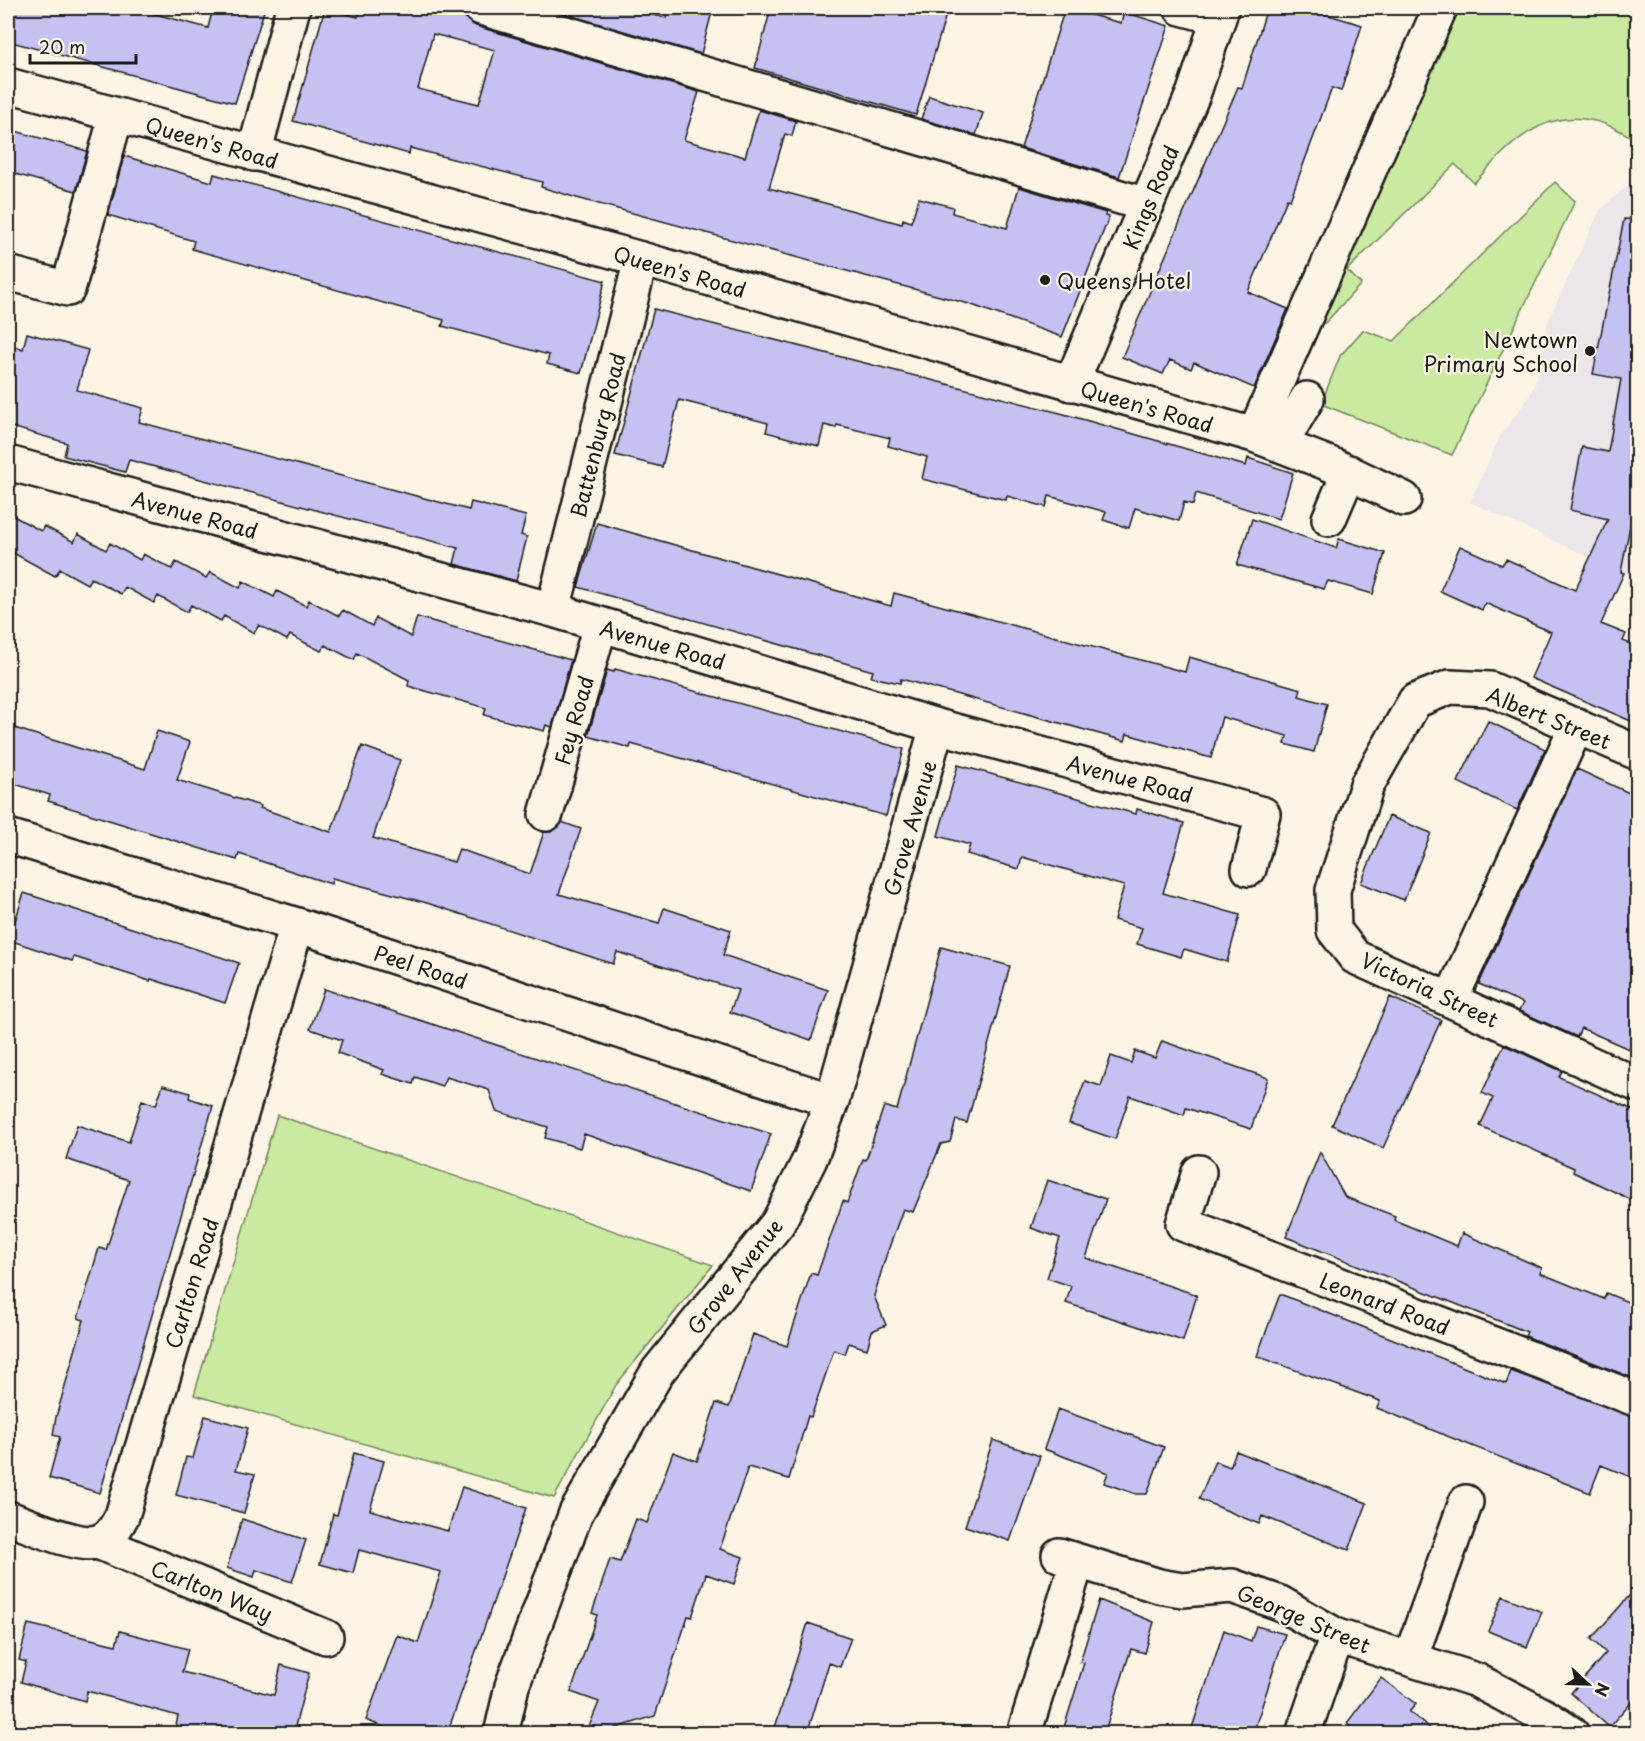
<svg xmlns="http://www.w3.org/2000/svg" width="1645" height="1741" viewBox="0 0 1645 1741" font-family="'Playpen Sans',sans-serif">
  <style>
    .built { fill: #ece5e9 }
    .green { fill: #caeaa1; stroke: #73835e; stroke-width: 1.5 }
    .building { fill: #c5c1f3; stroke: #1c1c1c; stroke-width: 1.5; fill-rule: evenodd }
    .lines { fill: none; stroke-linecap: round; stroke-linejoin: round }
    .minor-casing { stroke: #1c1c1c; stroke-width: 38 }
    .minor { stroke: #fcf5e5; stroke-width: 33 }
    .poi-dot { fill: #1c1c1c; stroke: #fcf5e5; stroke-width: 2 }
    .labels { text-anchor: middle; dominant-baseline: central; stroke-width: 4.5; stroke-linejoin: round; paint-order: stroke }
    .street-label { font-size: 21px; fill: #1c1c1c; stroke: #fcf5e5 }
    .poi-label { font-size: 21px; fill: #1c1c1c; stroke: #fcf5e5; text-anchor: start }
  </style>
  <rect width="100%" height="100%" fill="#fcf5e5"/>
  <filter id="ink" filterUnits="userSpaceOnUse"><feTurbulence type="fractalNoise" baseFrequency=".0167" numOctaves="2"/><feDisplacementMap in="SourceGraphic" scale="12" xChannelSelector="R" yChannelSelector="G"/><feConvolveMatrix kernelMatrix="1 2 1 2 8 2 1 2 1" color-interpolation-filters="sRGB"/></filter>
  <g filter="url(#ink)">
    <!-- built -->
    <path class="built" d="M 1637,166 L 1637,579 L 1470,502 L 1499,438 L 1529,397 L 1536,381 L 1548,321 L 1600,210 L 1628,185 Z"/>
    <!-- green -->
    <path class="green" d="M 1451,8 L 1637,8 L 1637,140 C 1624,133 1610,124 1595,121 C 1542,107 1506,148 1474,183 L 1455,164 L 1347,270 L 1361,284 L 1325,323 L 1314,324 Z
      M 1555,182 L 1575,201 L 1452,455 L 1321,404 L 1340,356 L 1363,330 L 1394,341 Z
      M 277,1115 L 713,1265 L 616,1385 L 554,1498 L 194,1395 Z"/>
    <!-- building -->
    <path class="building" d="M 8,8 L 133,8 L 208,28 L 213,8 L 265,8 L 235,103 L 8,41 Z
      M 325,8 L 358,17 L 361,8 L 440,8 L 463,14 L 468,21 L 476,26 L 699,92 L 684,140 L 745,157 L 759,110 L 796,121 L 792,136 L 785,134 L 769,188 L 902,224 L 903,219 L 911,222 L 919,198 L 953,207 L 952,213 L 1007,228 L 1019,187 L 1106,213 L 1105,216 L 1109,217 L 1062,337 L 969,304 L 577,198 L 541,187 L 542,182 L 410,148 L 409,154 L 293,121 ZM 433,34 L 495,50 L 479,104 L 418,89 Z
      M 545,8 L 628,8 L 666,18 L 667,8 L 713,8 L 701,54 Z
      M 771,8 L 948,8 L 916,115 L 755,68 Z
      M 1065,8 L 1121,23 L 1124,12 L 1169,26 L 1119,177 L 1021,148 Z
      M 1267,8 L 1306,8 L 1362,25 L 1341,91 L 1332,88 L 1290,200 L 1287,199 L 1248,292 L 1288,309 L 1254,388 L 1194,362 L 1191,369 L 1170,360 L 1163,374 L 1122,357 L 1238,87 L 1242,88 Z
      M 929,96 L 983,113 L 976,135 L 921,119 Z
      M 8,129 L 87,151 L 76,191 L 8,172 Z
      M 124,156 L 212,182 L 214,174 L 605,281 L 581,373 L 547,364 L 549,355 L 442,326 L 444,320 L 192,249 L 194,241 L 108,215 Z
      M 1624,219 L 1638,220 L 1638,484 L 1621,572 L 1624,573 L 1601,624 L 1626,634 L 1623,641 L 1638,647 L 1638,724 L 1531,678 L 1551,632 L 1485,603 L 1482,610 L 1440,591 L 1460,546 L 1502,565 L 1506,559 L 1575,590 L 1608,519 L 1570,510 L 1582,447 L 1608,452 L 1621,379 L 1593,374 Z
      M 654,309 L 1064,414 L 1246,466 L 1248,458 L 1293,473 L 1279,519 L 1196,493 L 1193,505 L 1184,502 L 1179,521 L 1135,508 L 1129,528 L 1103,520 L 1106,512 L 1049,496 L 1046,507 L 1007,496 L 1006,500 L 922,479 L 927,457 L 888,446 L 890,438 L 837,425 L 836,428 L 824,425 L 819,446 L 766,432 L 768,423 L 679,400 L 662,467 L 615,455 Z
      M 27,333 L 88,350 L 77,390 L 143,408 L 139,422 L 469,510 L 471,502 L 526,516 L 521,535 L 527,537 L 516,581 L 454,564 L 458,548 L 129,460 L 125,472 L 64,456 L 67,443 L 8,426 L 8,344 L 23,349 Z
      M 8,513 L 41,531 L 44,526 L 74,542 L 78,534 L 106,550 L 110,543 L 140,560 L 143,554 L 172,569 L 176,562 L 206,578 L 210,572 L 240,588 L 243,581 L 274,597 L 277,591 L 306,606 L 309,600 L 339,616 L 343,610 L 372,626 L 376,618 L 411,637 L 417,617 L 571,660 L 552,727 L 546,725 L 544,731 L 484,715 L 486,708 L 408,686 L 409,680 L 357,653 L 354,660 L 325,645 L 321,651 L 290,635 L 287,640 L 259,625 L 254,633 L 224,616 L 221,621 L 191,605 L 187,612 L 158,596 L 154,603 L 125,587 L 121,594 L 91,578 L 87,584 L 60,569 L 55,576 L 8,550 Z
      M 1252,519 L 1336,548 L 1339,539 L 1385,553 L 1373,594 L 1328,581 L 1324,589 L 1237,565 Z
      M 597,523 L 891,606 L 894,593 L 1185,672 L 1189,657 L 1301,689 L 1299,696 L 1327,704 L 1314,752 L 1285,744 L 1287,736 L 1222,717 L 1211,758 L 1127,734 L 1125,741 L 901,679 L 900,683 L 871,677 L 873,671 L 578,587 Z
      M 615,669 L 904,749 L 886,816 L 631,744 L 630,748 L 588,736 L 607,670 L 614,672 Z
      M 1488,721 L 1545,749 L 1517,810 L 1458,782 Z
      M 8,726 L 145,769 L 157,731 L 190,742 L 177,780 L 261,806 L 260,808 L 331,832 L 362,746 L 400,760 L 373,838 L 454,862 L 459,849 L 530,874 L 544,832 L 551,832 L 562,822 L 581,829 L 559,894 L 659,923 L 664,908 L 731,930 L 723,955 L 828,990 L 811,1040 L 730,1012 L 738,990 L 680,972 L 617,952 L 613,964 L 427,903 L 332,878 L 331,884 L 239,854 L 237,860 L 48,801 L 50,795 L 8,782 Z
      M 958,765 L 1136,814 L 1137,809 L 1184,823 L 1163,893 L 1240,915 L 1227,962 L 1184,949 L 1181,957 L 1137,944 L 1142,928 L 1114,920 L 1124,886 L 1022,857 L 1019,869 L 967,854 L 970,845 L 938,836 Z
      M 1577,769 L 1638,797 L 1638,1053 L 1581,1028 L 1577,1037 L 1519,1011 L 1523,1003 L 1479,984 Z
      M 1389,816 L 1431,833 L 1404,900 L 1361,883 Z
      M 24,893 L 239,963 L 225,1003 L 151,979 L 150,981 L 74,957 L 72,961 L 9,940 Z
      M 941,947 L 1010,966 L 967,1123 L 956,1120 L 950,1142 L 941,1144 L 913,1212 L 903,1209 L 886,1256 L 874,1296 L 886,1325 L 872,1331 L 867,1349 L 849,1343 L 845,1354 L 834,1350 L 811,1417 L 808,1416 L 789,1479 L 748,1467 L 720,1549 L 743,1557 L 734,1584 L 706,1574 L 692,1617 L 688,1616 L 655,1716 L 597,1734 L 586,1734 L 599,1702 L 571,1692 L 597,1615 L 592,1613 L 610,1559 L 620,1562 L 636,1519 L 647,1523 L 673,1452 L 697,1461 L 716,1403 L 729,1407 L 753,1334 L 787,1346 L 811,1273 L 817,1275 L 843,1201 L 847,1203 L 863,1159 L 866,1160 L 884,1106 L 897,1110 Z
      M 324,989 L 771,1134 L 751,1191 L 584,1134 L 580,1148 L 545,1138 L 548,1127 L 496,1111 L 489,1090 L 446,1077 L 442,1086 L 415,1077 L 413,1084 L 382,1074 L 384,1070 L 338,1053 L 342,1040 L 310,1029 Z
      M 1390,997 L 1441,1020 L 1383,1148 L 1332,1125 Z
      M 1162,1041 L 1268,1078 L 1251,1129 L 1186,1108 L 1184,1115 L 1130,1096 L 1115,1139 L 1069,1123 L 1085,1081 L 1101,1086 L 1111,1056 L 1131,1063 L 1135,1051 L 1155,1058 Z
      M 1504,1045 L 1562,1071 L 1559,1077 L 1638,1112 L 1638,1203 L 1573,1172 L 1574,1168 L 1480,1126 L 1493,1098 L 1482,1093 Z
      M 163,1085 L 190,1093 L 189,1098 L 213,1106 L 100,1493 L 49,1478 L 60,1437 L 53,1435 L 56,1417 L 84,1320 L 78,1318 L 99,1248 L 106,1250 L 129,1180 L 66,1159 L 77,1125 L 129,1142 L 142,1100 L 156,1105 Z
      M 1320,1152 L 1345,1197 L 1395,1216 L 1394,1220 L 1457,1246 L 1462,1233 L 1542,1268 L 1540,1273 L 1604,1299 L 1606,1293 L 1638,1306 L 1638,1380 L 1525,1336 L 1527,1332 L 1286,1237 Z
      M 1047,1180 L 1106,1199 L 1086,1258 L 1197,1295 L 1183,1341 L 1066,1303 L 1071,1286 L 1047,1278 L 1060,1238 L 1031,1228 Z
      M 1280,1294 L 1506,1384 L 1511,1371 L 1638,1418 L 1638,1480 L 1601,1465 L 1590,1493 L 1377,1408 L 1380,1401 L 1257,1356 Z
      M 1058,1409 L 1164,1447 L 1147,1494 L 1136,1494 L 1104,1483 L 1108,1473 L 1044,1449 Z
      M 205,1416 L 248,1428 L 236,1470 L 255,1474 L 244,1513 L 176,1495 L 186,1457 L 193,1458 Z
      M 993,1440 L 1040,1456 L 1010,1541 L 965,1526 Z
      M 1236,1451 L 1367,1503 L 1349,1550 L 1262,1516 L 1259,1524 L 1199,1499 L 1215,1461 L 1230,1467 Z
      M 354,1453 L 384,1461 L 370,1510 L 448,1531 L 462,1487 L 526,1508 L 447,1734 L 400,1734 L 366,1720 L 397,1635 L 418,1643 L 441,1572 L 359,1550 L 353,1573 L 320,1564 L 333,1514 L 337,1515 Z
      M 242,1519 L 306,1540 L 292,1582 L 256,1570 L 254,1577 L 227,1568 Z
      M 1638,1586 L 1638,1694 L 1609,1727 L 1571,1693 L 1606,1653 L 1591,1639 Z
      M 1503,1596 L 1542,1612 L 1527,1647 L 1488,1631 Z
      M 1099,1600 L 1154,1622 L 1145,1653 L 1131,1649 L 1104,1734 L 1062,1734 L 1084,1663 L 1080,1662 Z
      M 808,1623 L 851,1638 L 840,1667 L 829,1663 L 807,1734 L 773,1734 Z
      M 28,1624 L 116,1645 L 120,1631 L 188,1649 L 182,1672 L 274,1695 L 281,1665 L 309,1673 L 293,1734 L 174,1734 L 178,1716 L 87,1691 L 85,1701 L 21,1682 L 26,1662 L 19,1660 Z
      M 1256,1626 L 1285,1634 L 1253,1734 L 1190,1734 L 1224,1630 L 1251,1641 Z
      M 1381,1678 L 1416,1704 L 1409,1712 L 1438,1734 L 1361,1734 L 1347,1723 Z"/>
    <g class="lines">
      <!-- minor casing -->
      <g class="minor-casing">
        <path id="minor" d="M 481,8 L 1147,205
          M 1181,8 L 1219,18
          M 8,85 L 641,259 L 1254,435 L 1335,466 L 1404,499
          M 254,154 L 293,8
          M 8,273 L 68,289 L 116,116
          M 1071,384 L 1194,92 L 1222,8
          M 1254,435 L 1440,8
          M 1280,445 L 1307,399
          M 8,463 L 553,610 L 937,726 L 1263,814 L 1249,869
          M 1329,519 L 1349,472
          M 553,610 L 641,259
          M 1638,753 L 1490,689 L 1450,687 L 1415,701 L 1367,785 L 1333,890 L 1334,930 L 1355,957 L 1638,1085
          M 546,814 L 600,626
          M 8,836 L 297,925 L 832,1101
          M 1451,999 L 1577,725
          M 1199,1172 L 1183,1224 L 1638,1400
          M 8,1518 C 29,1525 76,1547 97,1542 C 110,1539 116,1527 122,1516 L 297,925
          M 98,1542 L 326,1637
          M 1059,1555 L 1159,1586 L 1182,1590 L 1232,1586 L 1280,1603 L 1337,1636 L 1476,1680 L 1543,1715 L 1572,1734
          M 1410,1659 L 1466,1502
          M 501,1734 L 512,1686 L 576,1513 L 658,1371 L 778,1223 L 810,1159 L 832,1101 L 937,726
          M 1024,1734 L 1077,1562
          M 1303,1734 L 1337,1636"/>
      </g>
      <!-- minor -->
      <use href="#minor" class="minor"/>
    </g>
  </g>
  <!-- markers -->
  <g class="poi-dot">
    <circle cx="1045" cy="280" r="6"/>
    <circle cx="1590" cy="351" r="6"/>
  </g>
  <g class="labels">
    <!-- street labels -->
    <g class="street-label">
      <text transform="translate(212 142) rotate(16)">Queen's Road</text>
      <text transform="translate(1150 197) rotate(-67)">Kings Road</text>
      <text transform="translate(680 271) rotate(16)">Queen's Road</text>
      <text transform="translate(1147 406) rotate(16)">Queen's Road</text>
      <text transform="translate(597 435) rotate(-76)">Battenburg Road</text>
      <text transform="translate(195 514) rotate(15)">Avenue Road</text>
      <text transform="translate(663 644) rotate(16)">Avenue Road</text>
      <text transform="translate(1549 717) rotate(22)">Albert Street</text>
      <text transform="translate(573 720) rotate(-74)">Fey Road</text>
      <text transform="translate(1130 778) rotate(15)">Avenue Road</text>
      <text transform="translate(909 828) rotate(-74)">Grove Avenue</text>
      <text transform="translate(421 966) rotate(18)">Peel Road</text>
      <text transform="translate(1430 989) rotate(25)">Victoria Street</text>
      <text transform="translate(734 1276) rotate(-52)">Grove Avenue</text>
      <text transform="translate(191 1283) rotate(-73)">Carlton Road</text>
      <text transform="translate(1385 1303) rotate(21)">Leonard Road</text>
      <text transform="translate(212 1590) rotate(22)">Carlton Way</text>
      <text transform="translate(1304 1618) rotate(23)">George Street</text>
    </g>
    <!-- poi labels -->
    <g class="poi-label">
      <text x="1057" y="280">Queens Hotel</text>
      <text x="1578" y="339" text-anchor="end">Newtown<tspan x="1578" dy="24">Primary School</tspan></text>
    </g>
  </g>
  <!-- margin -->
  <rect width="1645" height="1741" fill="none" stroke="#fcf5e5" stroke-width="30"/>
  <rect x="15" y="15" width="1615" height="1711" fill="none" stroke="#1c1c1c" stroke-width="2" filter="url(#ink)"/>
  <!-- north arrow -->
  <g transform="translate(1588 1684) rotate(112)" stroke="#fcf5e5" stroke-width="4.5" paint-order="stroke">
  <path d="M0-4.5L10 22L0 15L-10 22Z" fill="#1c1c1c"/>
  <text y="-9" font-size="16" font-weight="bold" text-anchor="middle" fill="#1c1c1c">N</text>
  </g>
  <!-- scale -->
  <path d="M30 54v9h106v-9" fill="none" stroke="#1c1c1c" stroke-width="3"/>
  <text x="39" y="54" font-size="18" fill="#1c1c1c" stroke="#fcf5e5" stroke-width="4.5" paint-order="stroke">20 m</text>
</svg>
